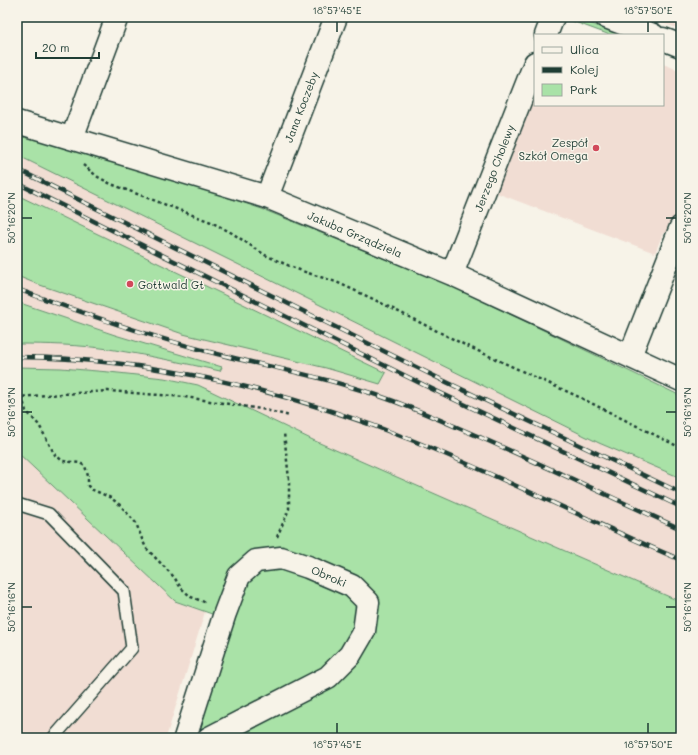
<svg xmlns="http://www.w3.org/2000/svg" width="698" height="755" viewBox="0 0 698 755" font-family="Mali,sans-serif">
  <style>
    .built { fill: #f1ddd3 }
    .green { fill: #a9e2a7; stroke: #64906e }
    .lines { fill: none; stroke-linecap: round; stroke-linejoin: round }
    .service-casing { stroke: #1f3d34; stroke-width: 14 }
    .minor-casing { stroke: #1f3d34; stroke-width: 25 }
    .tertiary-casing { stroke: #1f3d34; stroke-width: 25 }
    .path { stroke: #1f3d34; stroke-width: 2.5; stroke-dasharray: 3 3; stroke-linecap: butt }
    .service { stroke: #f7f3e8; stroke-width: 11 }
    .minor { stroke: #f7f3e8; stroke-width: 22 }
    .tertiary { stroke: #f7f3e8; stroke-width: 22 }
    .tram { stroke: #1f3d34; stroke-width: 1 }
    .rail-casing { stroke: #1f3d34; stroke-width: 4.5 }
    .rail { stroke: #f7f3e8; stroke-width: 3; stroke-dasharray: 9; stroke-linecap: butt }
    .ticks { fill: none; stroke: #1f3d34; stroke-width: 1.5 }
    .poi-dot { fill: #d1495b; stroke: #f7f3e8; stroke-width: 1.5 }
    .labels { text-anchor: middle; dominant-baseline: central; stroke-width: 3; stroke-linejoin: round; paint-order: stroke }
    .street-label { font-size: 11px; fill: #1f3d34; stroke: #f7f3e8 }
    .poi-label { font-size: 11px; fill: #1f3d34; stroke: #f7f3e8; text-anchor: end }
    .neatline { fill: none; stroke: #1f3d34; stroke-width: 1.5 }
    .ticks-label { font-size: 10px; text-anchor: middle; fill: #1f3d34 }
  </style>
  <rect width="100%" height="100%" fill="#f7f3e8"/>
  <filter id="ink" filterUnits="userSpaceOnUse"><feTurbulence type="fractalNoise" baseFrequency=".025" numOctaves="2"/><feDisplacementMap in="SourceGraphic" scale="8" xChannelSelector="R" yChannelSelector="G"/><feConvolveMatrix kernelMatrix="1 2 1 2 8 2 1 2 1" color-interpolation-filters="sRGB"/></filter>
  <g filter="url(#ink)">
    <!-- built -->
    <path class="built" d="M 643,17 L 681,17 L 681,29 L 655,21 Z
      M 663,64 L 681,71 L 681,205 L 670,233 L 663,233 L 655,253 L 494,192 L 535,88 L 535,105 L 663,105 Z
      M 17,155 L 599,443 L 681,478 L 681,602 L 315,441 L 198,385 L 164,378 L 109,372 L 61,368 L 17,367 L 17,344 L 61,345 L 108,349 L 174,361 L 220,371 L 221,367 L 115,335 L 17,302 Z
      M 17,452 L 175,601 L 205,612 L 166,738 L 17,738 Z"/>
    <!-- green -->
    <path class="green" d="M 565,17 L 573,17 L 622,35 L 610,35 L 564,18 Z
      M 17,129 L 77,147 L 262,209 L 447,284 L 681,396 L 681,478 L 599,443 L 17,155 Z
      M 17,195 L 386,373 L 380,384 L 326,368 L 183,334 L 37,284 L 17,276 Z
      M 17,302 L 115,335 L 222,367 L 220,371 C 184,363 146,355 109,349 C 79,345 48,344 17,344 Z
      M 17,367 L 61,368 L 109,372 L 164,378 L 198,385 L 315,441 L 681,602 L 681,738 L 192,738 L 229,620 L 175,601 L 17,452 Z"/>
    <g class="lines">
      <!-- service casing -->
      <g class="service-casing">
        <path id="service" d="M 17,504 L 49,514 L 124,591 L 132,648 L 53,738"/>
      </g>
      <!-- minor casing -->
      <g class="minor-casing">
        <path id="minor" d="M 546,35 L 553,17
          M 17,122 L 267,197 L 452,274 L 681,380
          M 72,138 L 117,17
          M 267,197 L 336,17
          M 452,274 L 535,63
          M 630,356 L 681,227
          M 185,738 L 225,613 L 239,576 L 256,561 L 281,558 L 308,567 L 352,586 L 368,602 L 364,631 L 350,655 L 328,677 L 209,738"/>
      </g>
      <!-- tertiary casing -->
      <g class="tertiary-casing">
        <path id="tertiary" d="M 606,17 L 653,35
          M 663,39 L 681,46"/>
      </g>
      <!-- path -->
      <path class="path" d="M 83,165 L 98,177 L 111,184 L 211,222 L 232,233 L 265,255 L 285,264 L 302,271 L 336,282 L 371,298 L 465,345 L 581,398 L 681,448
        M 17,397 L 108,391 L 185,397 L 261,409 L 290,416
        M 22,397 L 26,411 L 39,425 L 55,455 L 63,461 L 80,463 L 85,466 L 88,476 L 88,486 L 91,489 L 111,498 L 120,505 L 136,523 L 142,539 L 146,548 L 174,577 L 181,588 L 191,597 L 207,603
        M 277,537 L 289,509 L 289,479 L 284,433"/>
      <!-- service -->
      <use href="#service" class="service"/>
      <!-- minor -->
      <use href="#minor" class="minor"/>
      <!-- tertiary -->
      <use href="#tertiary" class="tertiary"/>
      <!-- tram -->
      <path class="tram" d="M 665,17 L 681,22"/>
      <!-- rail casing -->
      <g class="rail-casing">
        <path id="rail" d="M 17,169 L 438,378 L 681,493
          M 17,183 L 432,389 L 681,507
          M 17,289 C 79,312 142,334 206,351 C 254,364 303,372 351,387 C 397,400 440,420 484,439 C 550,468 615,499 681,529
          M 17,357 C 152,358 289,391 414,441 C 504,478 591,522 681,560"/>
      </g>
      <!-- rail -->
      <use href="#rail" class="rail"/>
    </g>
  </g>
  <!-- ticks -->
  <path class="ticks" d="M 337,22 L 337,32M 648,22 L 648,32M 22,218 L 32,218M 666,218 L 676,218M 22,412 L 32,412M 666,412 L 676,412M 22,607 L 32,607M 666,607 L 676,607M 337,723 L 337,733M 648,723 L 648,733"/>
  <!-- markers -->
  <g class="poi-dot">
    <circle cx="596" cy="148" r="4"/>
    <circle cx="130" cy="284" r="4"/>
  </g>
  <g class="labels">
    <!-- street labels -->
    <g class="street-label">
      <text transform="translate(301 107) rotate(-69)">Jana Koczeby</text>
      <text transform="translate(494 168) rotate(-69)">Jerzego Cholewy</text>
      <text transform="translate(355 234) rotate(23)">Jakuba Grządziela</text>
      <text transform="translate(329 576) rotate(23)">Obroki</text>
    </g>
    <!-- poi labels -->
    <g class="poi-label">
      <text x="588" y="142">Zespół<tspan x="588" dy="13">Szkół Omega</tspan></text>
      <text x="138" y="284" text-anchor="start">Gottwald Gt</text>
    </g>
  </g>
  <!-- margin -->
  <rect width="698" height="755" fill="none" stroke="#f7f3e8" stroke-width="44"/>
  <!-- legend -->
  <rect x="534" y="34" width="130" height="72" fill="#f7f3e8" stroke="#a1aaa0"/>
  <rect x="542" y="47" width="20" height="6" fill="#f7f3e8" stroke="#a1aaa0"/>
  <text x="570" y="54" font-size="12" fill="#1f3d34">Ulica</text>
  <rect x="542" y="67" width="20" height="6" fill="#1f3d34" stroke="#a1aaa0"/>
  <text x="570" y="74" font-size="12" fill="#1f3d34">Kolej</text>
  <rect x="542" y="84" width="20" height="12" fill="#a9e2a7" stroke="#a1aaa0"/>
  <text x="570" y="94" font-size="12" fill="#1f3d34">Park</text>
  <!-- scale -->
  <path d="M36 52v6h63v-6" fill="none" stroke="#1f3d34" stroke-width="2"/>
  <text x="42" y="52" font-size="12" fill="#1f3d34" stroke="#f7f3e8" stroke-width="3" paint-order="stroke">20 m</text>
  <rect x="22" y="22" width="654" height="711" class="neatline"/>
  <g class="ticks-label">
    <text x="337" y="14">18°57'45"E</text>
    <text x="648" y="14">18°57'50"E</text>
    <text transform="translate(11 218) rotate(-90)" y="4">50°16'20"N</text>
    <text transform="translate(687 218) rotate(-90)" y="4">50°16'20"N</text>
    <text transform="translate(11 412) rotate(-90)" y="4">50°16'18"N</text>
    <text transform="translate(687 412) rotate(-90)" y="4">50°16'18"N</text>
    <text transform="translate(11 607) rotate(-90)" y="4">50°16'16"N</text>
    <text transform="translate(687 607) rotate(-90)" y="4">50°16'16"N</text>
    <text x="337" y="748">18°57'45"E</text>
    <text x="648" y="748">18°57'50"E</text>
  </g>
</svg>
